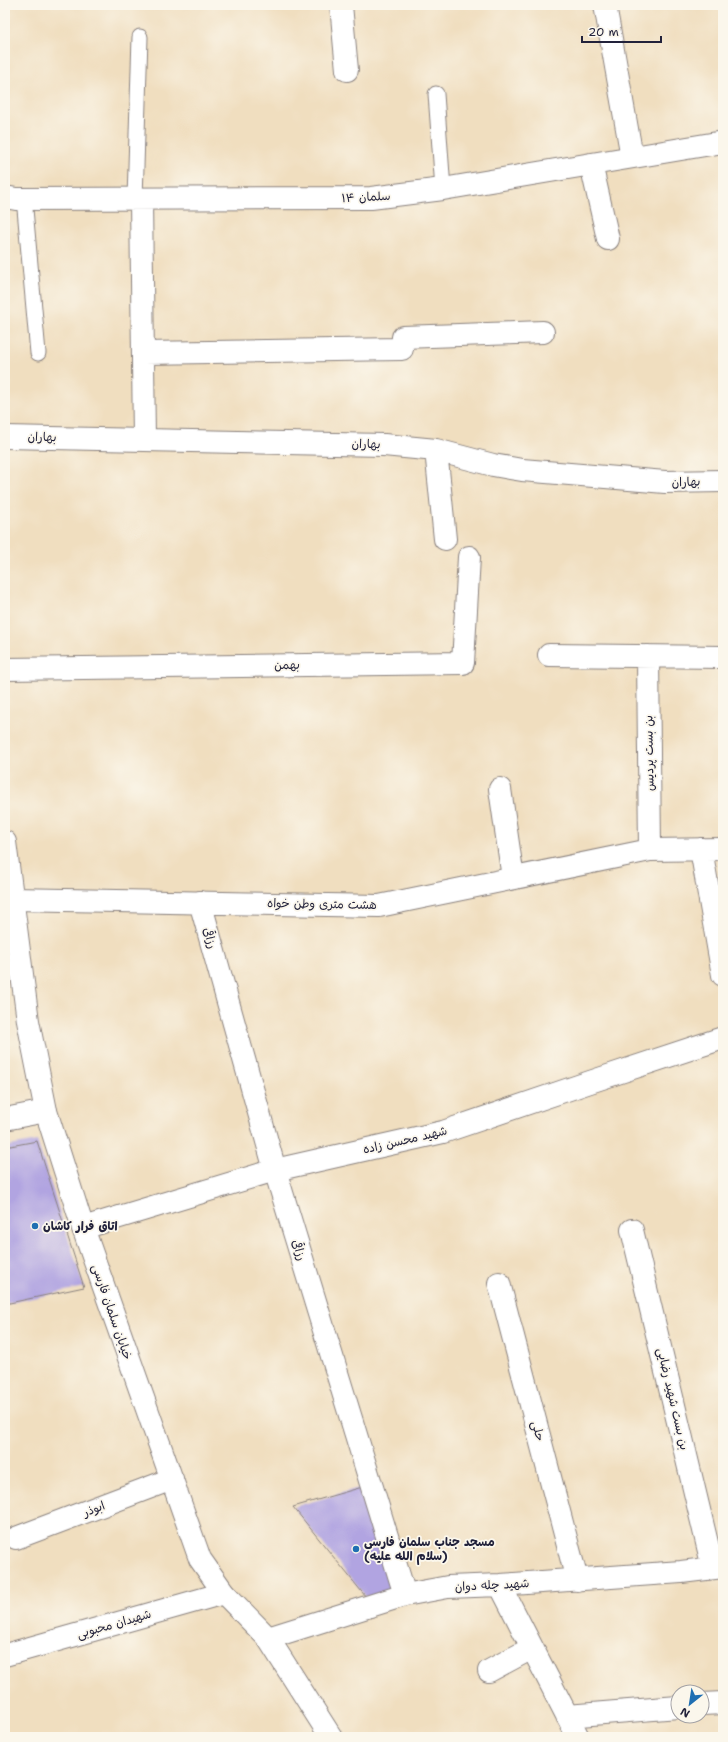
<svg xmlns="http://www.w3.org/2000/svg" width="728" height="1742" viewBox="0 0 728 1742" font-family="'Shantell Sans','Playpen Sans Arabic',sans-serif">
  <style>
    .building { fill: #b1a4e1 }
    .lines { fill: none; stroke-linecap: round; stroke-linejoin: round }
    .lane-casing { stroke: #89807d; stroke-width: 17 }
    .street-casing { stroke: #89807d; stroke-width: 24 }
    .secondary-casing { stroke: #89807d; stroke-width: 24 }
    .lane { stroke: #fff; stroke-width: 15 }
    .street { stroke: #fff; stroke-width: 22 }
    .secondary { stroke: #fff; stroke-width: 22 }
    .poi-dot { fill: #1f6fb2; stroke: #fbf7ec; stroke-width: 1.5 }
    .labels { text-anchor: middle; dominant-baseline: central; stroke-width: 3.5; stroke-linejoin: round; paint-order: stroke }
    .street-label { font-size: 12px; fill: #22223b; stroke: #fbf7ec }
    .poi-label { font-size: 12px; font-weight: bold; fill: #22223b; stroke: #fbf7ec; text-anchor: start }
  </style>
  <rect width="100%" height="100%" fill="#fbf7ec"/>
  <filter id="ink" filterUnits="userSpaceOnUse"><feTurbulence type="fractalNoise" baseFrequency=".025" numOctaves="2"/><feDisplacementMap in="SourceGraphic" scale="8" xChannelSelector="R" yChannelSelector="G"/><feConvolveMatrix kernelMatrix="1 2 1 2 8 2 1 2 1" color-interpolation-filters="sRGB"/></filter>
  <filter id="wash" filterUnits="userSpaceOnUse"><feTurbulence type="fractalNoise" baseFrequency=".012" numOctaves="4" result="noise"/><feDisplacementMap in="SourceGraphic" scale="16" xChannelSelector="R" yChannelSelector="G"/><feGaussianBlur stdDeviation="0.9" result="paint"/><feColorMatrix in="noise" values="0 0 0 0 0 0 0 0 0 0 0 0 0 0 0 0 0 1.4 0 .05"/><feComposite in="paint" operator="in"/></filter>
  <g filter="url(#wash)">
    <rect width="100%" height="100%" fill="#f0debf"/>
    <g id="blocks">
      <!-- building -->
      <path class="building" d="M 37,1141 L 84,1287 L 5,1304 L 5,1147 Z
        M 366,1486 L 398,1591 L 366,1597 L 293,1507 Z"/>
    </g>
  </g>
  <g filter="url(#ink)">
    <use href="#blocks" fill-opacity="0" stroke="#89807d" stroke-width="1"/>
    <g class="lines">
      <!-- lane casing -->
      <g class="lane-casing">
        <path id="lane" d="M 436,94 L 443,189
          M 24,198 L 38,353
          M 135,199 L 140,37"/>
      </g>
      <!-- street casing -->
      <g class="street-casing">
        <path id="street" d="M 341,5 L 347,70
          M 605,5 L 632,157
          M 591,164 L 608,239
          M 5,197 L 16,199 L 371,198 L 443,189 L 723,142
          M 141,199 L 144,439
          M 143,353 L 402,349 L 403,337 L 543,332
          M 5,437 L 384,445 L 436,450 L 493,465 L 522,470 L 665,482 L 723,481
          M 436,450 L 445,539
          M 549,655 L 723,657
          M 648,656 L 650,850
          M 5,669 L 463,663 L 469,557
          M 500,789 L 513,878
          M 701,849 L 723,975
          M 12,899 L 379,906 L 650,850 L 723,849
          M 200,902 L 275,1170 L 405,1595
          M 5,1119 L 46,1111
          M 83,1228 L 275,1170 L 443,1132 L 590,1082 L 723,1038
          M 632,1230 L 713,1568
          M 499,1283 L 577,1580
          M 16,1538 L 172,1479
          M 500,1585 L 578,1737
          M 268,1638 L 405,1595 L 448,1587 L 500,1585 L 681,1572 L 723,1567
          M 5,1655 L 224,1593
          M 489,1671 L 532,1648
          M 702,1704 L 723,1703
          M 567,1716 L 678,1707"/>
      </g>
      <!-- secondary casing -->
      <g class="secondary-casing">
        <path id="secondary" d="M 5,842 L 28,1021 L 46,1111 L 83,1228 L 200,1559 L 224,1593 L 268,1638 L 331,1737"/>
      </g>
      <!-- lane -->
      <use href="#lane" class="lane"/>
      <!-- street -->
      <use href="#street" class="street"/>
      <!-- secondary -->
      <use href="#secondary" class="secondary"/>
    </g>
  </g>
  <!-- markers -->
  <g class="poi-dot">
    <circle cx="35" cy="1226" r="4"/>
    <circle cx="356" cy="1549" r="4"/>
  </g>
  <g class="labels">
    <!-- street labels -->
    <g class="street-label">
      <text transform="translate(366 197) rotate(-3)">سلمان ۱۴</text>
      <text transform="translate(42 437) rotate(1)">بهاران</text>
      <text transform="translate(366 444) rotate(1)">بهاران</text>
      <text transform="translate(686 482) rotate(-2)">بهاران</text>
      <text transform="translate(287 665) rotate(-1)">بهمن</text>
      <text transform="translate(649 753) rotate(-91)">بن بست پردیس</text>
      <text transform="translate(322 904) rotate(1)">هشت متری وطن خواه</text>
      <text transform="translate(210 938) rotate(74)">رزاقی</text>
      <text transform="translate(405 1140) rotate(-13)">شهید محسن زاده</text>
      <text transform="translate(299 1250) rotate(73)">رزاقی</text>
      <text transform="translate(112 1312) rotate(71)">خیابان سلمان فارسی</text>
      <text transform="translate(673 1399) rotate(77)">بن بست شهید رضایی</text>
      <text transform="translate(538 1431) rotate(75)">حلی</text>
      <text transform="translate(94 1509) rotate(-21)">ابوذر</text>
      <text transform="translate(492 1585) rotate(-3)">شهید چله دوان</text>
      <text transform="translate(114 1624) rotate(-16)">شهیدان محبوبی</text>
    </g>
    <!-- poi labels -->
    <g class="poi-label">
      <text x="43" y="1226">اتاق فرار کاشان</text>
      <text x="364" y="1542">مسجد جناب سلمان فارسی<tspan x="364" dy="14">(سلام الله علیه)</tspan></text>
    </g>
  </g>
  <!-- margin -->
  <rect width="728" height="1742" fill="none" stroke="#fbf7ec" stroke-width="20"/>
  <!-- north arrow -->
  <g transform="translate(690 1704) rotate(210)"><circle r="19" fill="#fbf7ec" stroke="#a4a2a5"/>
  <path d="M0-3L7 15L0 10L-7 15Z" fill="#1f6fb2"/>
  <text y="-6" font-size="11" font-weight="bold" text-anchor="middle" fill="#22223b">N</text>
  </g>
  <!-- scale -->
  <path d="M582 36v6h79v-6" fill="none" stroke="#22223b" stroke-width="2"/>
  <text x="588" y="36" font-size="12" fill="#22223b" stroke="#fbf7ec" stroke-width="3" paint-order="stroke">20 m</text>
</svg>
